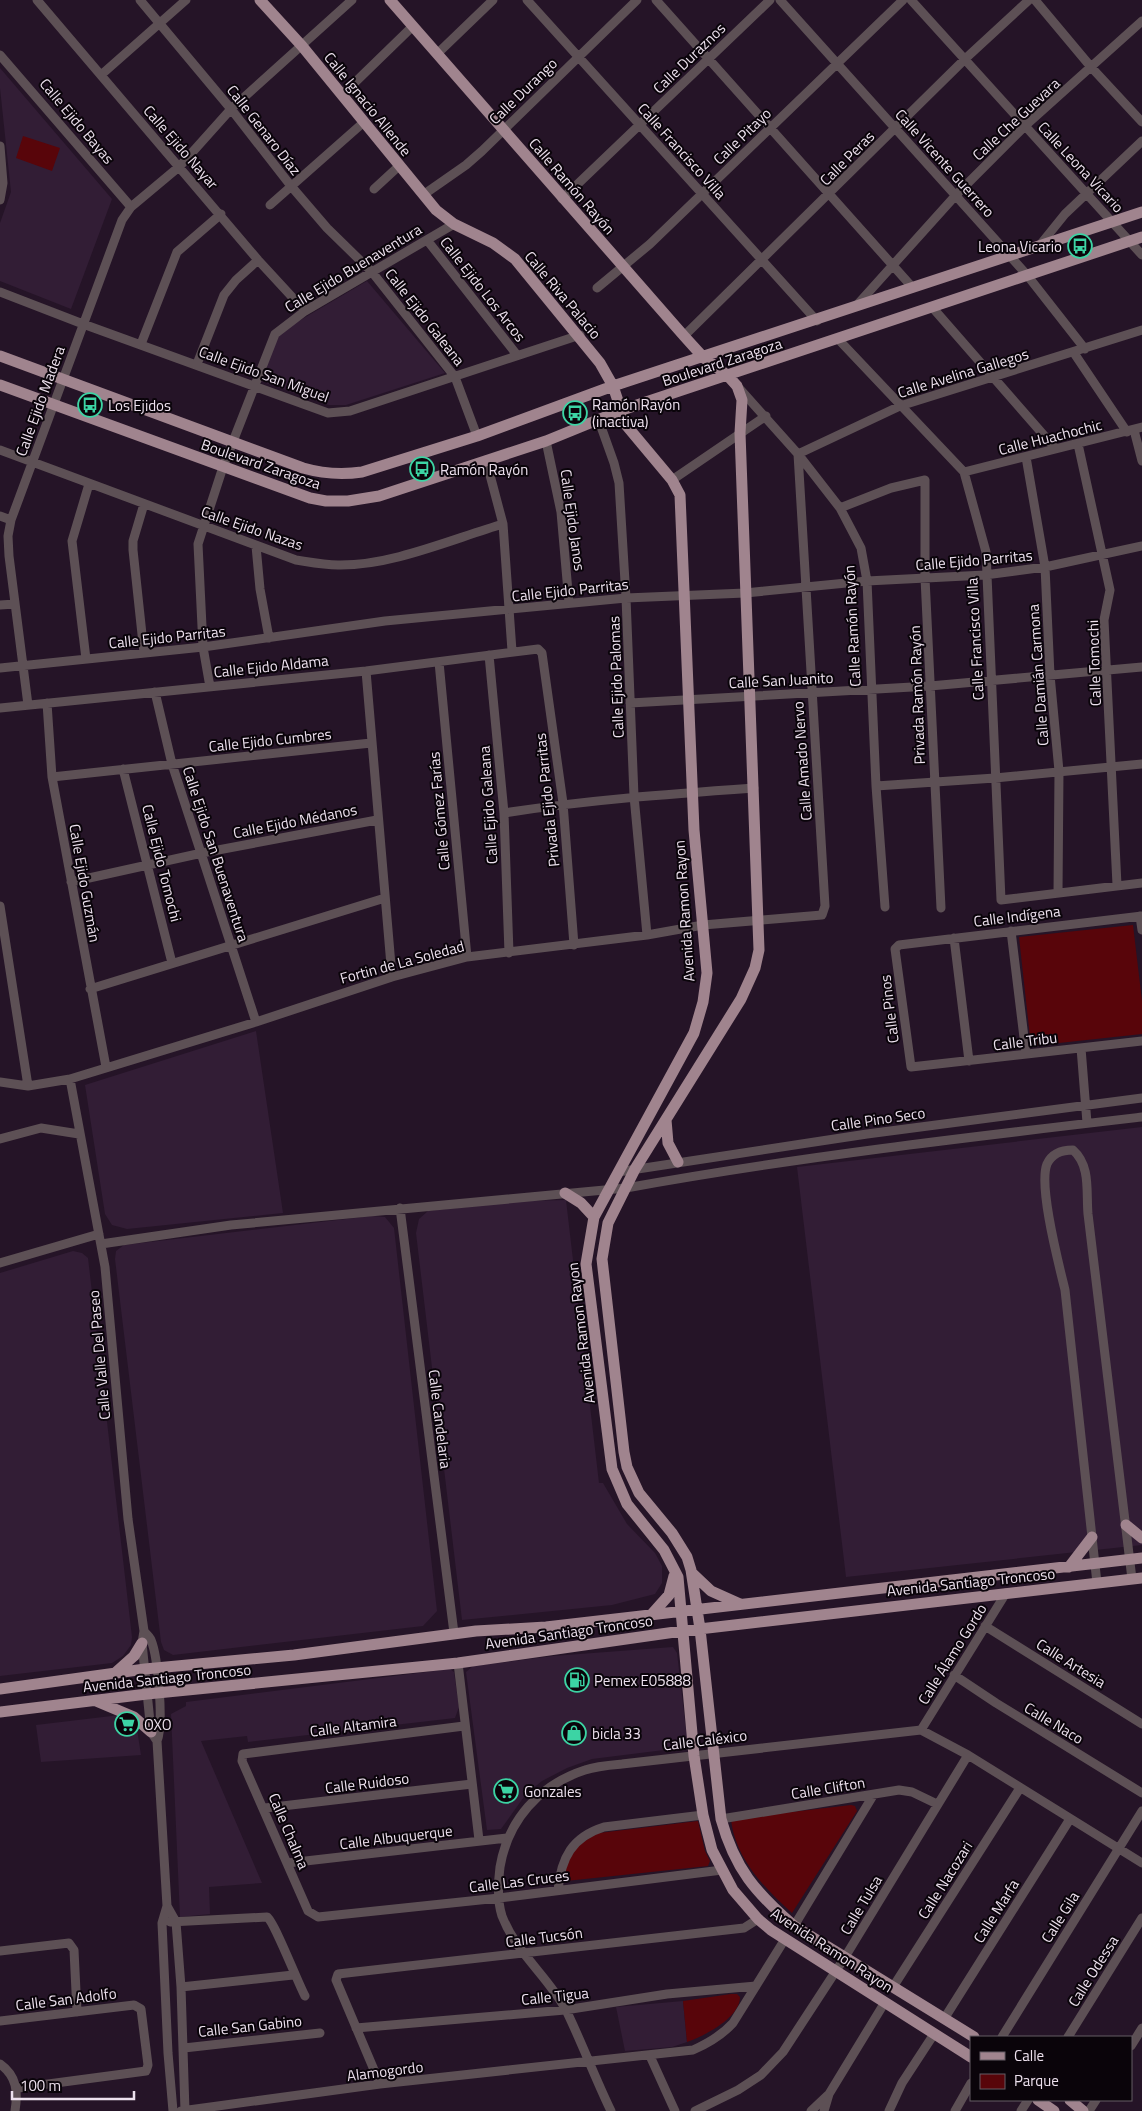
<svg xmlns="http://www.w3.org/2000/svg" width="1142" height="2111" viewBox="0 0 1142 2111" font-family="'Titillium Web',sans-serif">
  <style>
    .built { fill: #321d35 }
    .green { fill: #58050a }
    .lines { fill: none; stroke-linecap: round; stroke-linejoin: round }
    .minor { stroke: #5d5055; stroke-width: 9 }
    .major { stroke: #a0848e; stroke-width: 11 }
    .labels { text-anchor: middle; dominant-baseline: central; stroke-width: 4; stroke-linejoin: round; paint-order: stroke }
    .street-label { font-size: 15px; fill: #ede1ee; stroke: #0a040a }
    .poi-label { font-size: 15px; fill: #ede1ee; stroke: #0a040a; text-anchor: start }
  </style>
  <rect width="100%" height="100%" fill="#251427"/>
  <!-- built -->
  <path class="built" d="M 0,68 L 112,199 L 71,309 L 0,281 L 0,223 L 11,192 L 0,88 Z
    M 367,281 L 445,373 L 346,405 L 329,405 L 260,381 L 280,332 Z
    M 256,1031 L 283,1213 L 127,1229 L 112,1225 L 105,1214 L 85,1085 Z
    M 1142,1127 L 1142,1545 L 846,1577 L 797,1167 Z
    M 566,1200 L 599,1483 L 603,1483 L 627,1524 L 655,1553 L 662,1566 L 662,1583 L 655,1594 L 612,1605 L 462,1620 L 416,1233 L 419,1219 L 428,1211 L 524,1201 Z
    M 372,1216 L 385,1217 L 394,1228 L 437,1611 L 423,1626 L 173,1655 L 164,1650 L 161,1642 L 115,1259 L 116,1251 L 124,1245 Z
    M 73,1251 L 82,1253 L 88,1258 L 132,1637 L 131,1645 L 123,1656 L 112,1663 L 0,1676 L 0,1273 Z
    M 673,1647 L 677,1653 L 688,1747 L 592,1759 L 567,1768 L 542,1781 L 526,1794 L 501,1829 L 487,1830 L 466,1672 L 473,1666 L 553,1656 Z
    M 450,1669 L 454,1672 L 459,1707 L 455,1718 L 248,1742 L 247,1736 L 201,1741 L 262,1883 L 209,1887 L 210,1914 L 180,1917 L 171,1714 L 186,1706 L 186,1702 Z
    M 120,1715 L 130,1720 L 137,1729 L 141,1755 L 41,1762 L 36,1725 Z
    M 683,2001 L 687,2042 L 672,2047 L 625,2051 L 616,2007 Z"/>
  <!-- green -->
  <path class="green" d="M 23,136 L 60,148 L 52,171 L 16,158 Z
    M 1133,925 L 1142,1001 L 1142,1034 L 1031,1046 L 1019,937 Z
    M 851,1805 L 855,1806 L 857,1811 L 792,1913 C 765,1889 735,1858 731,1819 Z
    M 698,1821 L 705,1851 L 710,1861 L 708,1866 L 566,1881 C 562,1858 579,1842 599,1833 Z
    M 731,1994 L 737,1994 L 740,1997 C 740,2018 704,2036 687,2042 L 683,2001 Z"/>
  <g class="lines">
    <!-- minor -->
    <path class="minor" d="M 37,0 L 258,260 L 305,311
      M 140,0 L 231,109 L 291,186 L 327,228 L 372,272 L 455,377 L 477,436
      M 527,0 L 817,321
      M 656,0 L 913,288
      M 780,0 L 1027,275 L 1085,349
      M 911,0 L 1142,255
      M 1035,0 L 1091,67 L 1142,122
      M 438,53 L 493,0
      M 0,55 L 131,207
      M 101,75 L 186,0
      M 342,95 L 413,26
      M 0,146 L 3,183 L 0,200
      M 374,189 L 399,166
      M 423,195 L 466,165 L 482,151 L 637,0
      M 562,199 L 770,0
      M 270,205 L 364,122
      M 427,240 L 517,355
      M 1040,245 L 1065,214 L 1142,141
      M 597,288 L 650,244 L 903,0
      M 0,292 L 83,324 L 328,413 L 350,411 L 580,335
      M 857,305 L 956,195 L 1025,126 L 1142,21
      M 932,307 L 1055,448
      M 684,336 L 965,59 L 1029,0
      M 838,339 L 964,472 L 986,552 L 1001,900 L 1142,883
      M 141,344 L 177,252 L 221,214
      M 1074,353 L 1127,432
      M 197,364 L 224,295 L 236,280 L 258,260
      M 739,388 L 798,454 L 840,508 L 861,548 L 867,581 L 876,786 L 885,907
      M 599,421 L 614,463 L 619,483 L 626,598 L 634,796 L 647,935
      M 1134,430 L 1142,461
      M 546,441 L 561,512 L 569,603
      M 1078,444 L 1110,590 L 1104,620 L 1117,885
      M 0,450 L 296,560 C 309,562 324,565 338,565 C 391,566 452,539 503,524
      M 1026,457 L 1045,567 L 1050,675 L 1059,771 L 1058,893
      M 486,460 L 503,524 L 512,651
      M 964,472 L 1142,427
      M 672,480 L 766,416
      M 840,508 L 891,488 L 925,480 L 925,578 L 941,908
      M 0,516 L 11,520
      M 256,546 L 260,589 L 269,638
      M 0,605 L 15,604
      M 144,653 L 133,550 L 133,541 L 144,504
      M 489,655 L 504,813 L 509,953
      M 86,659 L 72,541 L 89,484
      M 439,662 L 467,957
      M 0,668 L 203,647 L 385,621 L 626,598 L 745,593 L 867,581 L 985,575 L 1045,567 L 1142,546
      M 366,671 L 392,977
      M 210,687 L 203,647 L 198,544 L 223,467 L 275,334 L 305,311 L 454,224
      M 155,692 L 172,764 L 256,1022
      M 47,703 L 52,777 L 106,1067
      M 630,703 L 930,686 L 1142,667
      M 28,705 L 9,556 L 8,536 L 11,520 L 122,220 L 131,207 L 180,166 L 231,109 L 352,0
      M 0,708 L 366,671 L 538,649 L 542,653 L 563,803 L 574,945
      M 123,769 L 172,963
      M 52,777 L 371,743
      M 876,786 L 995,778 L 1142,764
      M 504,813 C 587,800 670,794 754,788
      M 71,882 L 202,853 L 377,820
      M 0,906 L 28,1086
      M 1140,916 L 1142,930
      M 1142,916 L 899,945 L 895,949 L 911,1067 L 1142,1041
      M 1011,931 L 1026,1054
      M 954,938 L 969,1061
      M 90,989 L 385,898
      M 1081,1048 L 1087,1123
      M 70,1079 L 105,1267 L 128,1519 L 144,1631 L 142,1643 L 151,1732 L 157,1741
      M 0,1082 L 28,1086 L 70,1079 L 256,1022 L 392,977 L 467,957 L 647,935 L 703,925 L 822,915 L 825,906 L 798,454 L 900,406 L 1142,330
      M 0,1139 L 41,1128 L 79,1134
      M 618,1172 L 867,1134 L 1142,1098
      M 400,1208 L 454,1633
      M 101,1244 L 231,1225 L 626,1188 C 797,1157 970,1137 1142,1117
      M 0,1263 L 99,1234
      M 1097,1583 L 1065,1290 C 1059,1265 1038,1186 1047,1164 C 1052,1153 1062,1150 1073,1150 C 1091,1166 1086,1192 1088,1214 L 1132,1579
      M 985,1626 L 1142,1724
      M 144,1631 C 146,1634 150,1637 151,1640 C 158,1657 164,1724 157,1741 L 167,1906 L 162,1923 L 168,2053 L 173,2111
      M 458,1663 L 479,1840
      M 954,1675 L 996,1703 L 1142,1793
      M 464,1726 L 243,1754 L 242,1761 L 308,1911 L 318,1917 L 499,1898 L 722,1870
      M 921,1730 L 1006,1593
      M 265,1808 L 472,1784
      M 721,1819 L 899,1790 L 912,1792 L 937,1804
      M 288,1863 L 507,1838
      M 558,1890 C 561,1858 572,1837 604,1827 L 703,1815
      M 167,1906 L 176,1922 L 181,1987 L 185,2111
      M 170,1922 L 267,1917 C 274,1921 298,1983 305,1996
      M 794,1926 L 874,1794
      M 0,1951 L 69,1943 L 74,1950 L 77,2012
      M 181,1987 L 293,1975
      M 893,1987 L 1020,1788
      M 944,2019 L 1070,1819
      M 0,2021 L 134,2005 L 141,2009 L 148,2065 L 146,2071 L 18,2088
      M 356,2028 L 565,2010 L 667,1994 L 756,1986
      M 1002,2037 L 1142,1811
      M 1068,2037 L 1142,1918
      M 1131,2046 L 1142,2028
      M 184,2048 L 320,2033
      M 650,2056 L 675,2111
      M 0,2064 C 17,2076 18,2092 15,2111
      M 380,2084 L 336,1980 L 338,1974 L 744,1928 L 758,1919
      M 181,2111 L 380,2084 L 693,2050 C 709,2043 722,2035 733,2023 L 785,1939
      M 611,2111 C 595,2078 582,2043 566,2010 C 548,1976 516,1953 502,1916 C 497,1901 498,1883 500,1867 C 508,1820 539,1785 585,1770 C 596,1766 610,1765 622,1764 L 921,1730 L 968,1755 L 1142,1863
      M 695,2111 L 738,2090 L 761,2075 L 783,2052 L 845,1957 L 968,1755
      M 811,2111 L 829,2094 L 885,2002
      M 824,2111 L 829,2094
      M 889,2111 L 902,2083 L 934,2034
      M 955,2111 L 971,2083
      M 1021,2111 L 1028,2100
      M 1089,2111 L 1096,2100"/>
    <!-- major -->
    <path class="major" d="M 260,0 L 302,46 L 436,210 L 454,224 L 493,243 L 515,259 L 600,363 L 613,386 L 626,425 L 672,480 L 680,495 L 694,830 L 707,973 L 703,1002 L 694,1033 L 594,1217 L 586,1264 L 612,1469 L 627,1504 L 664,1550 L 678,1577 L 694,1756 L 703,1815 L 712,1850 L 733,1890 L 758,1919 L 771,1930 L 971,2057
      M 390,0 L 684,336 L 703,357 L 728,376 L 737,386 L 742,400 L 740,433 L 759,950 L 755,968 L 741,999 L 635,1169 L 608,1223 L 602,1259 L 624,1452 L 627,1467 L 639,1493 L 672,1533 L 687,1557 L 691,1570 L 700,1629 L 721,1819 C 735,1869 755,1892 794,1926 L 974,2037
      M 0,356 L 303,468 C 324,474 341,475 362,472 L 477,436 L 613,386 L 1142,212
      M 0,385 L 310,498 L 326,501 L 348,501 L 379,496 L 546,441 L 622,410 L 1142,237
      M 666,1120 L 668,1143 L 678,1162
      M 565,1193 L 581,1203 L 594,1217
      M 1126,1525 L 1142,1538
      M 1069,1567 L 1092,1537
      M 693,1574 L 711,1591 L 740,1604
      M 652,1614 L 669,1595 L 674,1576
      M 115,1673 L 134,1656 L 142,1643
      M 0,1689 L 145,1669 L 294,1655 L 476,1631 L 546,1627 L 1142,1558
      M 96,1701 L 134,1717 L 151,1732
      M 0,1712 L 147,1694 L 458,1663 L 682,1631 L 1142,1578
      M 1038,2100 L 1054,2111
      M 1070,2100 L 1083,2111"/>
  </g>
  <!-- icons -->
  <defs>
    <g id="bus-ring" transform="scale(1.25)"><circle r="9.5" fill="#0a040a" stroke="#3cd4a4" stroke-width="1.5"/><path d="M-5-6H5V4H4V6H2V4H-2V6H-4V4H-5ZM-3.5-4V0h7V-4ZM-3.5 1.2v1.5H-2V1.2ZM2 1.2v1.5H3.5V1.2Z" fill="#3cd4a4"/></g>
    <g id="fuel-ring" transform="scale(1.25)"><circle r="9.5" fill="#0a040a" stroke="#3cd4a4" stroke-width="1.5"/><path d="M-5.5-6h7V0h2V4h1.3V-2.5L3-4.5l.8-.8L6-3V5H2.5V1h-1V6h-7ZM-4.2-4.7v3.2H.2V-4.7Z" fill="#3cd4a4"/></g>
    <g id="supermarket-ring" transform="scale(1.25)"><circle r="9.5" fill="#0a040a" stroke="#3cd4a4" stroke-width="1.5"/><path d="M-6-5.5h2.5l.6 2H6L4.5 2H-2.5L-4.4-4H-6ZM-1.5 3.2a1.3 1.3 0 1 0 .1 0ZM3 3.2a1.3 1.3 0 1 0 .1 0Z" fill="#3cd4a4"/></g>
    <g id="shop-ring" transform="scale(1.25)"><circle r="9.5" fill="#0a040a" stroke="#3cd4a4" stroke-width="1.5"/><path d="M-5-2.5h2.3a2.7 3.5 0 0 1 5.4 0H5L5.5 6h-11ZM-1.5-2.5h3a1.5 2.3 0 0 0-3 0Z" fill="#3cd4a4"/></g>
  </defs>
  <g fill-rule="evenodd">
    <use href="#bus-ring" x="1080" y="246"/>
    <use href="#bus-ring" x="90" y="405"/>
    <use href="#bus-ring" x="575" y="413"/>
    <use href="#bus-ring" x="422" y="469"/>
    <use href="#fuel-ring" x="577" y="1680"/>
    <use href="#supermarket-ring" x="127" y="1724"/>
    <use href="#shop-ring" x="574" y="1733"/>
    <use href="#supermarket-ring" x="506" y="1791"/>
  </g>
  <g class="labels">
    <!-- street labels -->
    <g class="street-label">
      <text transform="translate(689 58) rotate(-44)">Calle Duraznos</text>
      <text transform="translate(523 91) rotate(-44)">Calle Durango</text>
      <text transform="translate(368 104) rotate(51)">Calle Ignacio Allende</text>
      <text transform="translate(1016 119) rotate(-43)">Calle Che Guevara</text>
      <text transform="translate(77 121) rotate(50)">Calle Ejido Bayas</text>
      <text transform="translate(264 130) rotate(52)">Calle Genaro Díaz</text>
      <text transform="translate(742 136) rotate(-44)">Calle Pitayo</text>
      <text transform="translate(181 147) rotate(49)">Calle Ejido Nayar</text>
      <text transform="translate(682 151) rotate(48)">Calle Francisco Villa</text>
      <text transform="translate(847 158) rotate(-45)">Calle Peras</text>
      <text transform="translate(945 163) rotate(48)">Calle Vicente Guerrero</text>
      <text transform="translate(1081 167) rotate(47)">Calle Leona Vicario</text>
      <text transform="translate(572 186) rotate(49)">Calle Ramón Rayón</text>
      <text transform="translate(353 268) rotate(-31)">Calle Ejido Buenaventura</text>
      <text transform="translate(483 289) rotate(52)">Calle Ejido Los Arcos</text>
      <text transform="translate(563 295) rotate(50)">Calle Riva Palacio</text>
      <text transform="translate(425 317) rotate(52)">Calle Ejido Galeana</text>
      <text transform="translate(722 362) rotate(-18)">Boulevard Zaragoza</text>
      <text transform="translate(963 373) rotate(-17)">Calle Avelina Gallegos</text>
      <text transform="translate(264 374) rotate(20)">Calle Ejido San Miguel</text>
      <text transform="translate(40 401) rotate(-70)">Calle Ejido Madera</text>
      <text transform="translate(1050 437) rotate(-14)">Calle Huachochic</text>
      <text transform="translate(261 464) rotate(19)">Boulevard Zaragoza</text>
      <text transform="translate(573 520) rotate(82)">Calle Ejido Janos</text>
      <text transform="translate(252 528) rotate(19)">Calle Ejido Nazas</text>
      <text transform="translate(974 560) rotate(-5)">Calle Ejido Parritas</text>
      <text transform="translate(570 590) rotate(-6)">Calle Ejido Parritas</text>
      <text transform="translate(852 626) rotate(-93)">Calle Ramón Rayón</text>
      <text transform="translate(167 637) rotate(-6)">Calle Ejido Parritas</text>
      <text transform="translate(975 639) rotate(-93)">Calle Francisco Villa</text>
      <text transform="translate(1094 663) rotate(-92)">Calle Tomochi</text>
      <text transform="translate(271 666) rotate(-6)">Calle Ejido Aldama</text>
      <text transform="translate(1038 675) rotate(-94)">Calle Damián Carmona</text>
      <text transform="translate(616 677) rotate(-92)">Calle Ejido Palomas</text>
      <text transform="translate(781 680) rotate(-3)">Calle San Juanito</text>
      <text transform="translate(917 695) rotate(-92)">Privada Ramón Rayón</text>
      <text transform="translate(270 740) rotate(-6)">Calle Ejido Cumbres</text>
      <text transform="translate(802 761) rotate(-94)">Calle Amado Nervo</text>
      <text transform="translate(547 800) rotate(-96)">Privada Ejido Parritas</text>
      <text transform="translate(488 805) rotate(-94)">Calle Ejido Galeana</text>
      <text transform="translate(439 811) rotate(-95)">Calle Gómez Farías</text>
      <text transform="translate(295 821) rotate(-11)">Calle Ejido Médanos</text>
      <text transform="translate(216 854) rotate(72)">Calle Ejido San Buenaventura</text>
      <text transform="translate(162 863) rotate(76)">Calle Ejido Tomochi</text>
      <text transform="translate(85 883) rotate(80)">Calle Ejido Guzmán</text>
      <text transform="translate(684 911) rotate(-94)">Avenida Ramon Rayon</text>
      <text transform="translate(1017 916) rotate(-7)">Calle Indígena</text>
      <text transform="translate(402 962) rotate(-15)">Fortin de La Soledad</text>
      <text transform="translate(889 1009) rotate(-97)">Calle Pinos</text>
      <text transform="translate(1025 1041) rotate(-7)">Calle Tribu</text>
      <text transform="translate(878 1119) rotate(-8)">Calle Pino Seco</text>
      <text transform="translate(581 1333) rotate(-97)">Avenida Ramon Rayon</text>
      <text transform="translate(99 1355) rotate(-95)">Calle Valle Del Paseo</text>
      <text transform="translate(440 1419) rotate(83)">Calle Candelaria</text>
      <text transform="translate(971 1582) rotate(-6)">Avenida Santiago Troncoso</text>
      <text transform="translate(569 1632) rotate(-8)">Avenida Santiago Troncoso</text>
      <text transform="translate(952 1654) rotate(-58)">Calle Álamo Gordo</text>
      <text transform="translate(1071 1663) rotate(32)">Calle Artesia</text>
      <text transform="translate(167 1678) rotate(-6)">Avenida Santiago Troncoso</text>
      <text transform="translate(1054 1723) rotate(31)">Calle Naco</text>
      <text transform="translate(353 1726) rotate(-7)">Calle Altamira</text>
      <text transform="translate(705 1740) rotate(-7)">Calle Caléxico</text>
      <text transform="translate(367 1783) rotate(-7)">Calle Ruidoso</text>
      <text transform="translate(828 1788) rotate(-9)">Calle Clifton</text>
      <text transform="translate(289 1831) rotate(67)">Calle Chalma</text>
      <text transform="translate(396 1837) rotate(-7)">Calle Albuquerque</text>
      <text transform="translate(945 1880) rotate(-58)">Calle Nacozari</text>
      <text transform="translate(519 1881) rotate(-7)">Calle Las Cruces</text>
      <text transform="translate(861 1905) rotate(-59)">Calle Tulsa</text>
      <text transform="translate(996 1911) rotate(-58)">Calle Marfa</text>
      <text transform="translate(1060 1917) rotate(-58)">Calle Gila</text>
      <text transform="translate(544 1937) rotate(-7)">Calle Tucsón</text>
      <text transform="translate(832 1950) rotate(33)">Avenida Ramon Rayon</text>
      <text transform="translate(1093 1971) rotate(-58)">Calle Odessa</text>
      <text transform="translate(555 1996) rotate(-6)">Calle Tigua</text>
      <text transform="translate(66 1999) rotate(-7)">Calle San Adolfo</text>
      <text transform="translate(250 2026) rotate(-6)">Calle San Gabino</text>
      <text transform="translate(385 2071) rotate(-7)">Alamogordo</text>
    </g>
    <!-- poi labels -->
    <g class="poi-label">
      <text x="1062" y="246" text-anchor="end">Leona Vicario</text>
      <text x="592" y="404">Ramón Rayón<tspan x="592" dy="17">(inactiva)</tspan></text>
      <text x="108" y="405">Los Ejidos</text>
      <text x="440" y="469">Ramón Rayón</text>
      <text x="594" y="1680">Pemex E05888</text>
      <text x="144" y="1724">OXO</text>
      <text x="592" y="1733">bicla 33</text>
      <text x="524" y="1791">Gonzales</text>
    </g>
  </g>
  <!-- legend -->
  <rect x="970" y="2036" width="162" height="65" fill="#0a040a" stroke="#655c65"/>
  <rect x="980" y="2052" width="25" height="8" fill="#a0848e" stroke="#655c65"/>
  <text x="1014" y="2061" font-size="15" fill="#ede1ee">Calle</text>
  <rect x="980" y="2074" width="25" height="15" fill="#58050a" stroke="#655c65"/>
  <text x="1014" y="2086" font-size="15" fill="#ede1ee">Parque</text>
  <!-- scale -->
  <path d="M12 2091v8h122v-8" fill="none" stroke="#ede1ee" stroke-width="2.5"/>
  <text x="20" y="2091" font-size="15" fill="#ede1ee" stroke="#0a040a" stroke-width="4" paint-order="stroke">100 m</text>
</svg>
